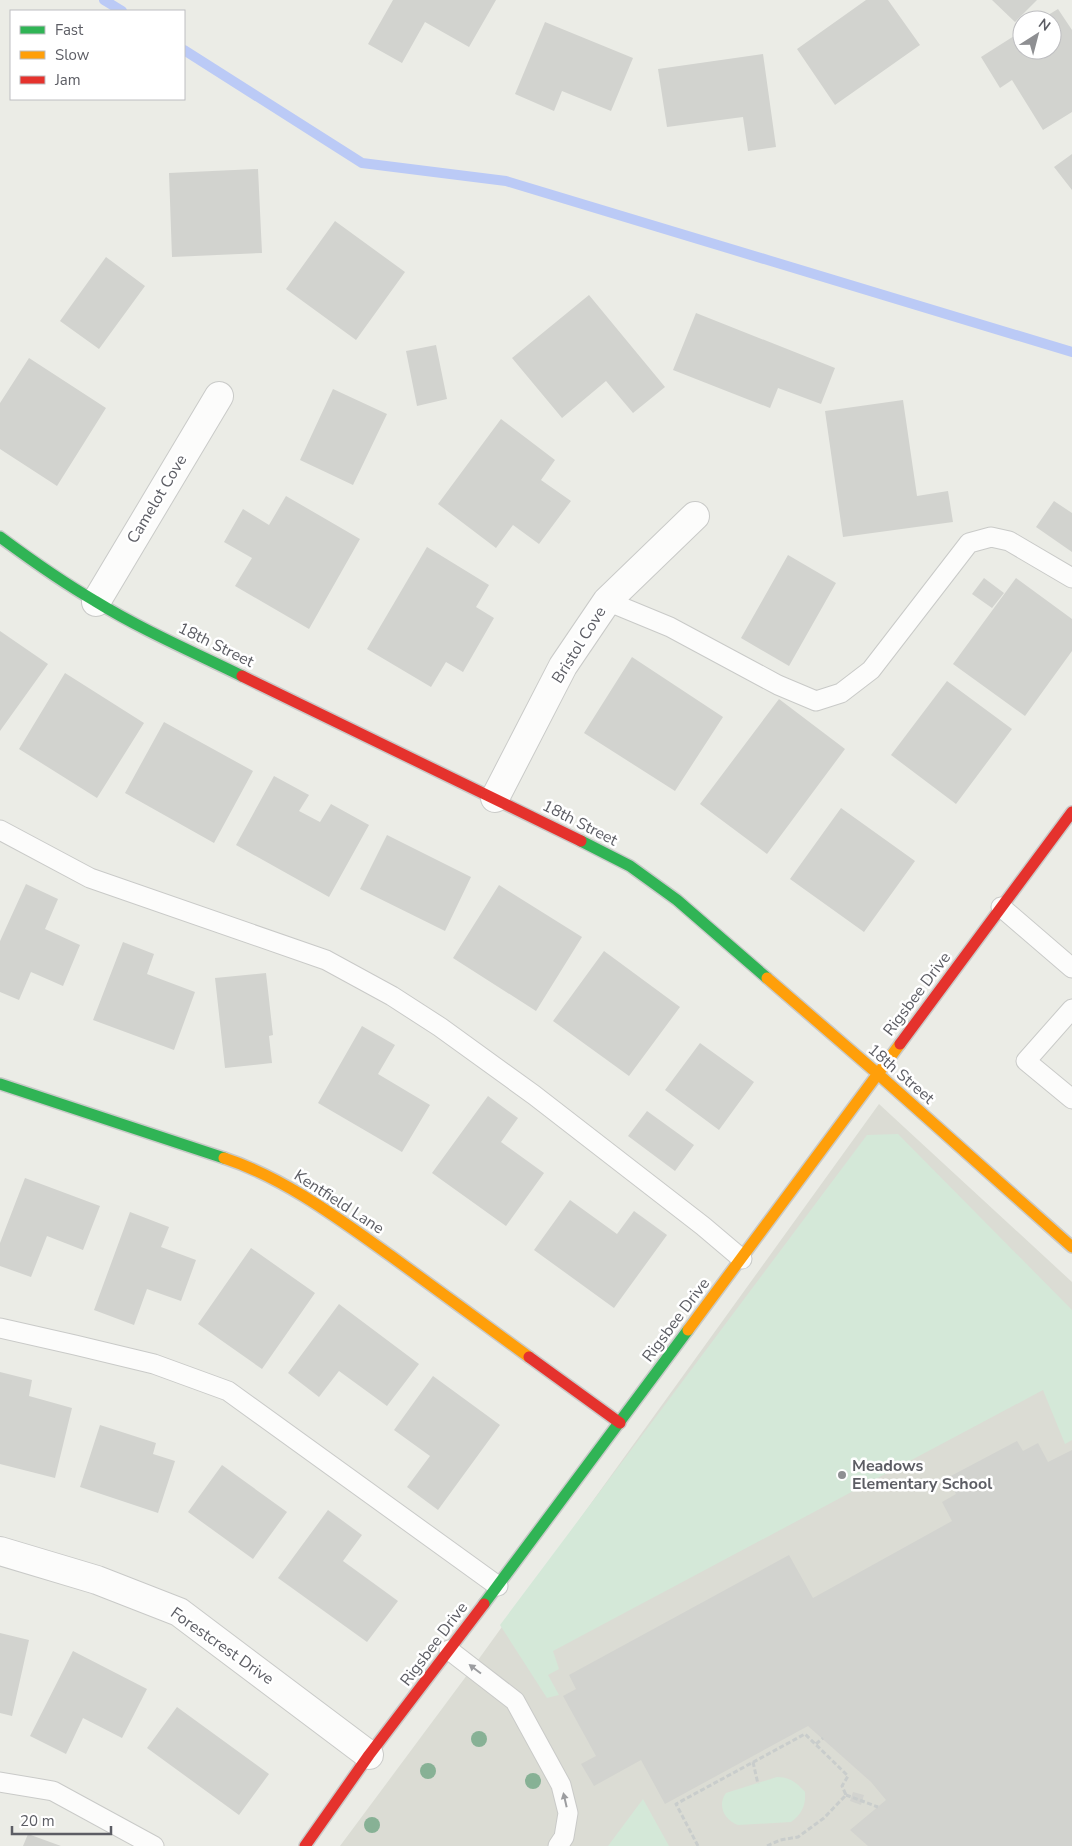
<svg xmlns="http://www.w3.org/2000/svg" width="1072" height="1846" viewBox="0 0 1072 1846" font-family="'Nunito Sans',sans-serif">
  <style>
    .education { fill: #dbdcd4 }
    .green { fill: #d4e8d8 }
    .lines { fill: none; stroke-linecap: round; stroke-linejoin: round }
    .stream { stroke: #bbcaf6; stroke-width: 10 }
    .building { fill: #d2d3cf }
    .lane-casing { stroke: #c9cac8; stroke-width: 21 }
    .street-casing { stroke: #c9cac8; stroke-width: 30 }
    .fast-casing { stroke: #c9cac9; stroke-width: 14 }
    .slow-casing { stroke: #c9cac9; stroke-width: 14 }
    .jam-casing { stroke: #c9cac9; stroke-width: 14 }
    .path { stroke: #c9cdcc; stroke-width: 3; stroke-dasharray: 5 2.5; stroke-linecap: butt }
    .lane { stroke: #fcfcfb; stroke-width: 19 }
    .street { stroke: #fcfcfb; stroke-width: 28 }
    .fast { stroke: #30b455; stroke-width: 11 }
    .slow { stroke: #ff9f0a; stroke-width: 11 }
    .jam { stroke: #e5322d; stroke-width: 11 }
    .tree { fill: #87b195 }
    .oneway { fill: #9c9da0 }
    .poi-dot { fill: #8e8f92; stroke: #fff; stroke-width: 2 }
    .labels { text-anchor: middle; dominant-baseline: central; stroke-width: 5; stroke-linejoin: round; paint-order: stroke }
    .street-label { font-size: 16px; fill: #5c5d64; stroke: #fff }
    .poi-label { font-size: 16px; font-weight: bold; fill: #5c5d64; stroke: #fff; text-anchor: start }
  </style>
  <rect width="100%" height="100%" fill="#ebece6"/>
  <!-- education -->
  <path class="education" d="M 879,1104 L 1072,1282 L 1072,1846 L 340,1846 L 473,1667 Z"/>
  <!-- green -->
  <path class="green" d="M 898,1134 L 1072,1310 L 1072,1440 L 1065,1444 L 1043,1390 L 553,1651 L 559,1669 L 548,1675 L 559,1695 L 547,1698 L 500,1625 L 867,1135 Z
    M 777,1777 C 790,1777 797,1783 805,1792 C 806,1805 802,1814 791,1822 L 738,1825 C 724,1820 717,1805 726,1793 Z
    M 643,1799 L 669,1846 L 608,1846 Z"/>
  <g class="lines">
    <!-- stream -->
    <path class="stream" d="M 104,0 L 122,11
      M 184,50 L 362,163 L 506,181 L 1072,352"/>
  </g>
  <!-- building -->
  <path class="building" d="M 393,0 L 496,0 L 469,47 L 425,22 L 402,63 L 368,44 Z
    M 866,0 L 888,0 L 920,45 L 835,105 L 797,49 Z
    M 992,0 L 1037,0 L 1015,22 Z
    M 1058,9 L 1072,30 L 1072,112 L 1043,130 L 1012,80 L 1000,88 L 981,57 L 1022,31 L 1022,50 L 1052,50 L 1052,20 L 1040,20 Z
    M 545,22 L 633,58 L 611,111 L 562,91 L 554,111 L 515,94 Z
    M 763,54 L 776,147 L 748,151 L 743,117 L 667,127 L 658,69 Z
    M 1072,154 L 1072,190 L 1054,167 Z
    M 258,169 L 262,253 L 172,257 L 169,173 Z
    M 335,221 L 405,272 L 356,340 L 286,289 Z
    M 106,257 L 145,286 L 99,349 L 60,321 Z
    M 589,295 L 665,387 L 633,413 L 606,381 L 562,418 L 512,358 Z
    M 696,313 L 835,368 L 821,404 L 778,388 L 770,408 L 673,370 Z
    M 436,345 L 447,399 L 417,406 L 406,351 Z
    M 29,358 L 106,408 L 57,486 L 0,449 L 0,403 Z
    M 333,389 L 387,414 L 353,485 L 300,460 Z
    M 903,400 L 917,496 L 948,491 L 953,522 L 843,537 L 825,411 Z
    M 501,419 L 555,460 L 541,480 L 571,501 L 539,544 L 513,525 L 496,548 L 438,504 Z
    M 286,496 L 360,539 L 309,629 L 235,586 L 252,558 L 224,542 L 243,509 L 269,525 Z
    M 1054,501 L 1072,513 L 1072,552 L 1036,527 Z
    M 427,547 L 489,585 L 476,607 L 494,618 L 463,672 L 446,662 L 431,687 L 367,649 Z
    M 788,555 L 836,583 L 789,666 L 741,638 Z
    M 984,578 L 1004,593 L 992,608 L 972,594 Z
    M 1016,578 L 1072,619 L 1072,651 L 1025,716 L 953,664 Z
    M 0,631 L 48,664 L 0,731 Z
    M 632,657 L 723,717 L 675,791 L 584,733 Z
    M 65,673 L 144,723 L 97,798 L 19,749 Z
    M 947,681 L 1012,729 L 956,804 L 891,755 Z
    M 779,699 L 845,749 L 767,854 L 700,804 Z
    M 164,722 L 253,771 L 214,843 L 125,793 Z
    M 274,776 L 309,795 L 299,811 L 320,822 L 331,804 L 369,825 L 329,897 L 236,845 Z
    M 841,808 L 915,861 L 864,932 L 790,879 Z
    M 387,835 L 471,877 L 445,931 L 360,889 Z
    M 26,884 L 58,899 L 45,929 L 80,945 L 63,986 L 31,972 L 19,1000 L 0,992 L 0,941 Z
    M 499,885 L 582,937 L 536,1011 L 453,958 Z
    M 123,942 L 154,954 L 147,974 L 195,992 L 174,1050 L 93,1020 Z
    M 604,951 L 680,1007 L 629,1076 L 553,1021 Z
    M 266,973 L 273,1035 L 269,1036 L 272,1063 L 225,1068 L 215,978 Z
    M 362,1026 L 395,1045 L 378,1074 L 430,1105 L 402,1152 L 318,1103 Z
    M 700,1043 L 754,1082 L 719,1130 L 665,1090 Z
    M 488,1096 L 518,1118 L 501,1142 L 544,1173 L 506,1226 L 432,1173 Z
    M 647,1111 L 694,1145 L 675,1171 L 628,1136 Z
    M 25,1178 L 100,1206 L 83,1250 L 47,1236 L 31,1277 L 0,1266 L 0,1243 Z
    M 570,1200 L 617,1234 L 634,1211 L 667,1235 L 614,1308 L 534,1250 Z
    M 130,1212 L 169,1227 L 161,1247 L 196,1260 L 181,1301 L 147,1289 L 134,1325 L 94,1310 Z
    M 251,1248 L 315,1293 L 262,1369 L 198,1324 Z
    M 339,1304 L 419,1364 L 387,1406 L 339,1371 L 319,1397 L 288,1373 Z
    M 0,1372 L 32,1380 L 29,1396 L 72,1408 L 55,1478 L 0,1464 Z
    M 433,1376 L 500,1425 L 438,1510 L 407,1487 L 430,1456 L 394,1430 Z
    M 100,1425 L 156,1443 L 153,1454 L 175,1461 L 158,1513 L 80,1487 Z
    M 1017,1441 L 1023,1451 L 1038,1443 L 1048,1462 L 1072,1450 L 1072,1846 L 868,1846 L 850,1830 L 886,1800 L 871,1782 L 808,1726 L 665,1804 L 641,1760 L 594,1786 L 581,1764 L 596,1756 L 563,1696 L 576,1689 L 569,1675 L 789,1555 L 813,1598 L 952,1521 L 942,1502 L 956,1494 L 947,1478 Z
    M 222,1465 L 287,1512 L 253,1559 L 188,1512 Z
    M 328,1510 L 362,1535 L 343,1561 L 398,1601 L 367,1642 L 278,1578 Z
    M 0,1633 L 29,1640 L 12,1716 L 0,1713 Z
    M 73,1651 L 147,1689 L 122,1738 L 83,1718 L 66,1754 L 30,1736 Z
    M 177,1707 L 269,1774 L 239,1815 L 147,1748 Z
    M 853,1792 L 864,1795 L 861,1805 L 850,1801 Z
    M 28,1834 L 61,1846 L 23,1846 Z"/>
  <g class="lines">
    <!-- lane casing -->
    <g class="lane-casing">
      <path id="lane" d="M 607,601 L 670,627 L 778,685 L 816,701 L 841,693 L 871,670 L 969,543 L 991,537 L 1009,541 L 1072,578
        M 0,830 L 90,878 L 326,960 L 392,996 L 440,1027 L 534,1095 L 703,1226 L 742,1259
        M 1001,907 L 1072,968
        M 1072,1009 L 1026,1061 L 1072,1099
        M 0,1328 L 75,1345 L 154,1364 L 228,1391 L 498,1586
        M 449,1650 L 515,1701 L 561,1785 L 568,1813 L 564,1837 L 558,1846
        M 0,1782 L 53,1791 L 154,1846"/>
    </g>
    <!-- street casing -->
    <g class="street-casing">
      <path id="street" d="M 96,602 L 219,396
        M 495,798 L 563,666 L 607,601 L 695,516
        M 0,1551 L 97,1580 L 179,1612 L 369,1755"/>
    </g>
    <!-- fast casing -->
    <g class="fast-casing">
      <path id="fast" d="M 0,537 C 31,560 62,582 95,601 C 142,630 193,652 242,676
        M 581,841 L 630,866 L 677,900 L 767,978
        M 0,1084 L 224,1158
        M 484,1604 L 688,1330"/>
    </g>
    <!-- slow casing -->
    <g class="slow-casing">
      <path id="slow" d="M 767,978 L 878,1074 L 1072,1247
        M 224,1158 C 285,1178 339,1219 391,1256 C 437,1290 483,1323 529,1357
        M 688,1330 L 900,1044"/>
    </g>
    <!-- jam casing -->
    <g class="jam-casing">
      <path id="jam" d="M 242,676 L 581,841
        M 900,1044 L 1072,812
        M 529,1357 L 620,1423
        M 305,1846 L 369,1755 L 484,1604"/>
    </g>
    <!-- path -->
    <path class="path" d="M 816,1744 L 823,1738
      M 753,1762 L 758,1784
      M 846,1795 L 878,1807
      M 698,1846 L 676,1804 L 805,1734 L 848,1776 L 842,1786 L 846,1795 L 824,1818 L 798,1837 L 780,1840 L 767,1846"/>
    <!-- lane -->
    <use href="#lane" class="lane"/>
    <!-- street -->
    <use href="#street" class="street"/>
    <!-- fast -->
    <use href="#fast" class="fast"/>
    <!-- slow -->
    <use href="#slow" class="slow"/>
    <!-- jam -->
    <use href="#jam" class="jam"/>
  </g>
  <!-- trees -->
  <g class="tree">
    <circle cx="479" cy="1739" r="8"/>
    <circle cx="428" cy="1771" r="8"/>
    <circle cx="533" cy="1781" r="8"/>
    <circle cx="372" cy="1825" r="8"/>
  </g>
  <!-- one-way arrows -->
  <defs><path id="oneway-solid" d="M-6-.8H1V-3.2L6.5 0L1 3.2V.8H-6Z" transform="scale(1.25)"/></defs>
  <g class="oneway">
    <use href="#oneway-solid" transform="translate(475 1669) rotate(-143)"/>
    <use href="#oneway-solid" transform="translate(565 1800) rotate(-103)"/>
  </g>
  <!-- markers -->
  <circle class="poi-dot" cx="842" cy="1475" r="5"/>
  <g class="labels">
    <!-- street labels -->
    <g class="street-label">
      <text transform="translate(157 499) rotate(-59)">Camelot Cove</text>
      <text transform="translate(216 645) rotate(26)">18th Street</text>
      <text transform="translate(579 645) rotate(-58)">Bristol Cove</text>
      <text transform="translate(580 823) rotate(27)">18th Street</text>
      <text transform="translate(917 994) rotate(-53)">Rigsbee Drive</text>
      <text transform="translate(901 1074) rotate(41)">18th Street</text>
      <text transform="translate(339 1202) rotate(33)">Kentfield Lane</text>
      <text transform="translate(676 1320) rotate(-53)">Rigsbee Drive</text>
      <text transform="translate(434 1644) rotate(-53)">Rigsbee Drive</text>
      <text transform="translate(222 1646) rotate(35)">Forestcrest Drive</text>
    </g>
    <!-- poi labels -->
    <g class="poi-label">
      <text x="852" y="1466">Meadows<tspan x="852" dy="18">Elementary School</tspan></text>
    </g>
  </g>
  <!-- legend -->
  <rect x="10" y="10" width="175" height="90" fill="#ffffff" stroke="#bebec1"/>
  <rect x="20" y="26" width="25" height="8" fill="#30b455" stroke="#bebec1"/>
  <text x="55" y="35" font-size="15" fill="#5c5d64">Fast</text>
  <rect x="20" y="51" width="25" height="8" fill="#ff9f0a" stroke="#bebec1"/>
  <text x="55" y="60" font-size="15" fill="#5c5d64">Slow</text>
  <rect x="20" y="76" width="25" height="8" fill="#e5322d" stroke="#bebec1"/>
  <text x="55" y="85" font-size="15" fill="#5c5d64">Jam</text>
  <!-- north arrow -->
  <g transform="translate(1037 35) rotate(36)"><circle r="24" fill="#ffffff" stroke="#bebec1"/>
  <path d="M0-4L9 19L0 12L-9 19Z" fill="#8e8f92"/>
  <text y="-8" font-size="14" font-weight="bold" text-anchor="middle" fill="#5c5d64">N</text>
  </g>
  <!-- scale -->
  <path d="M12 1826v8h99v-8" fill="none" stroke="#5c5d64" stroke-width="2.5"/>
  <text x="20" y="1826" font-size="15" fill="#5c5d64" stroke="#ffffff" stroke-width="4" paint-order="stroke">20 m</text>
</svg>
